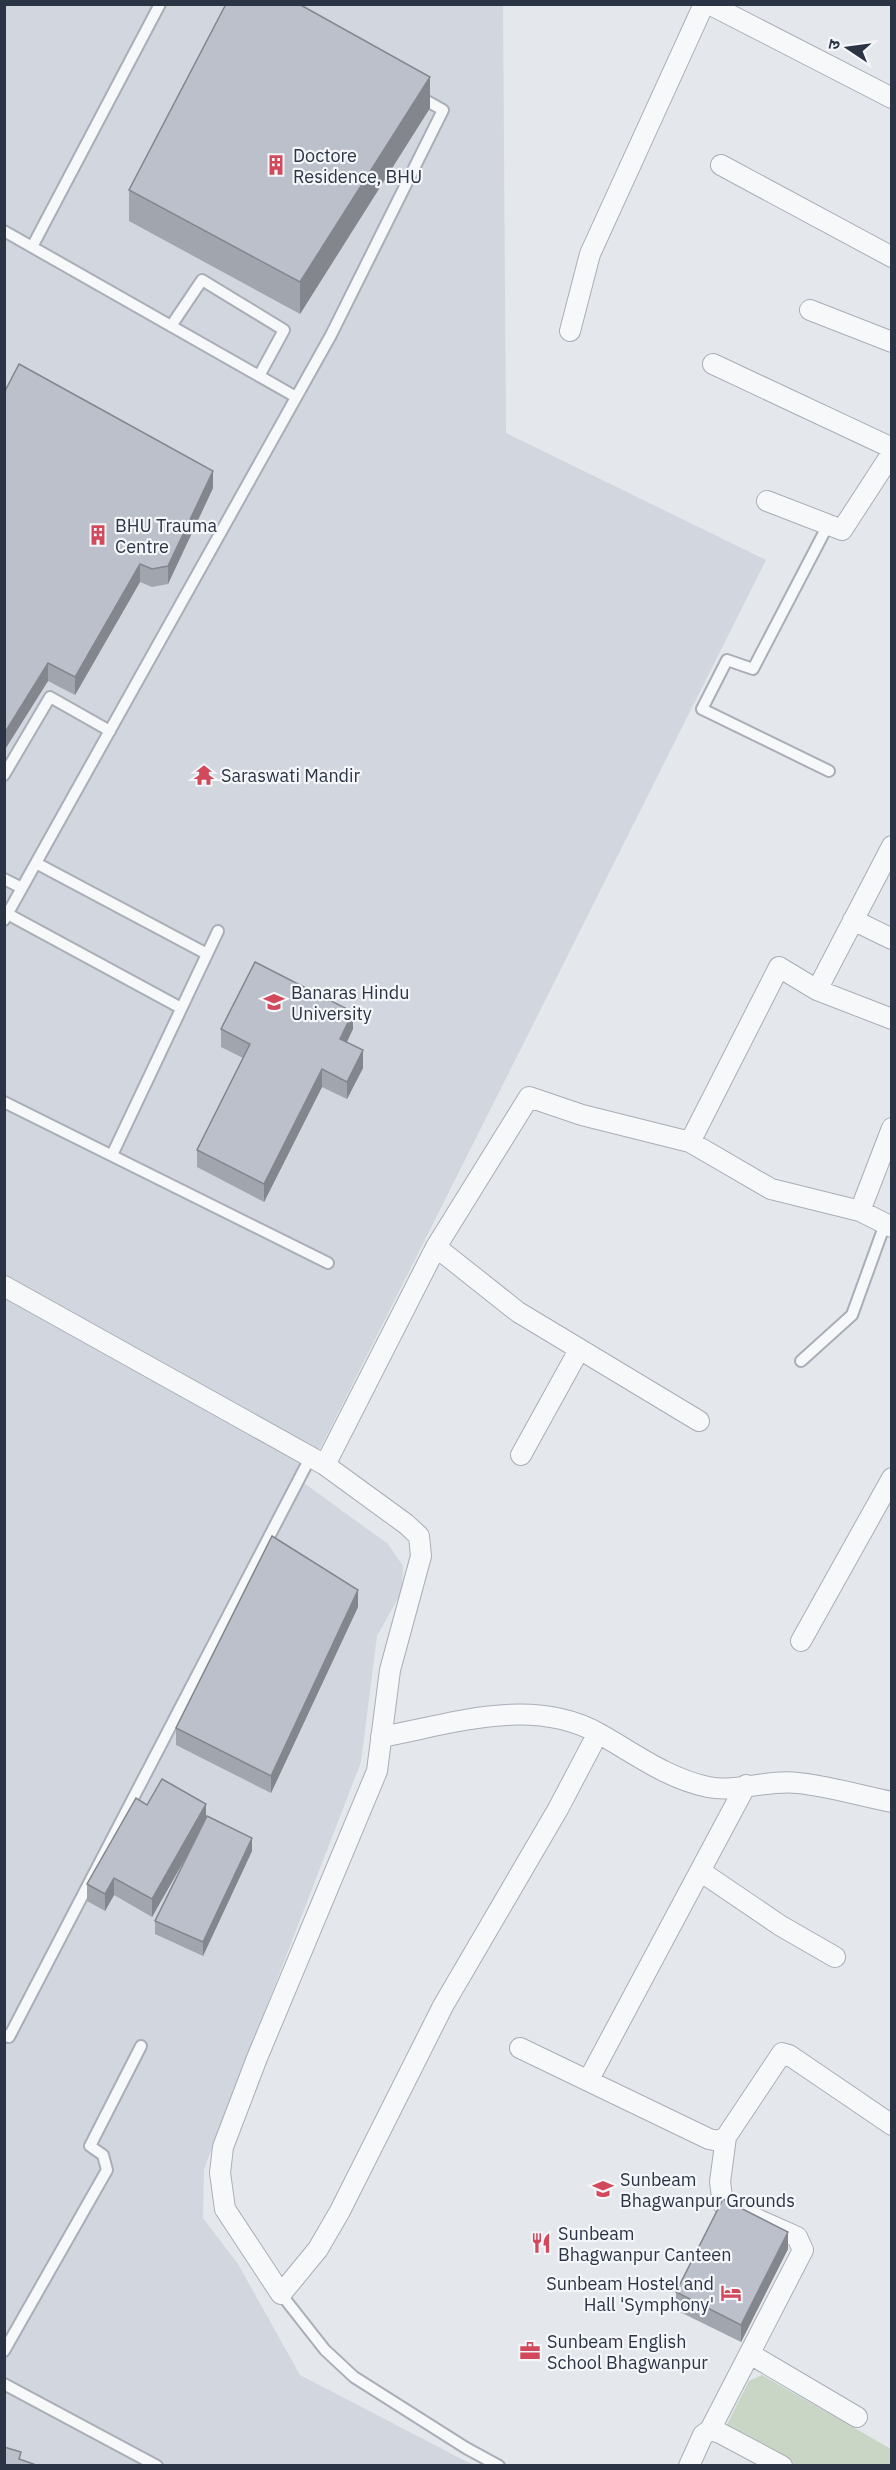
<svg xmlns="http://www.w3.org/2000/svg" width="896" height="2470" viewBox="0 0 896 2470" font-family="'IBM Plex Sans','Noto Sans Devanagari',sans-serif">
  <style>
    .built { fill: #d2d6de }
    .green { fill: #c9d6c5 }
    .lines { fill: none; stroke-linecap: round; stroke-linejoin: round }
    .service-casing { stroke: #a9aeb7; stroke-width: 14 }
    .minor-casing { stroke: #a9aeb7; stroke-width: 22 }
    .service { stroke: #f7f8fa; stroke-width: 10 }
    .minor { stroke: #f7f8fa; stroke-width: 20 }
    .wall { fill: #a1a5ae }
    .shaded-wall { fill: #83868d }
    .building { fill: #bbc0ca; stroke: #83868d; stroke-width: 1.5 }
    .labels { text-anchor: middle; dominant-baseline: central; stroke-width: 4.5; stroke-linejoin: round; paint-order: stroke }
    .poi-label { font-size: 18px; fill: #2b3445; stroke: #f4f6f9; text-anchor: start }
  </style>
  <rect width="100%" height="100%" fill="#e4e7ec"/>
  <!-- built -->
  <path class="built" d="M 5,5 L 503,5 L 506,433 L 766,560 L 322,1445 L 297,1478 L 388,1544 L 403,1566 L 402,1591 L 377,1636 L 361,1762 L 204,2169 L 203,2218 L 238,2264 L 300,2375 L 473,2465 L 5,2466 Z"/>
  <!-- green -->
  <path class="green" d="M 762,2375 L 891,2449 L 891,2465 L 787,2465 L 723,2432 L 749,2381 Z"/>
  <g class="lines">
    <!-- service casing -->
    <g class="service-casing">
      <path id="service" d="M 4,231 L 296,397
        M 32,247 L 160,4
        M 171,326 L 202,280 L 284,330 L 259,376
        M 828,525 L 753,669 L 727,660 L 702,709 L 829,771
        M 4,775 L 50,697 L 110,731
        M 36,863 L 207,954
        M 4,879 L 22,888
        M 4,912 L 181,1008
        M 4,920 L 331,335 L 443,110 L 418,96
        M 4,1102 L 328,1263
        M 112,1155 L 218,931
        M 801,1361 L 852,1315 L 885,1224
        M 4,2035 L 9,2037 L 310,1458
        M 281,2294 L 325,2350 L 354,2377 L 466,2448 L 499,2466
        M 4,2351 L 107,2170 L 103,2155 L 90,2146 L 141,2046
        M 4,2384 L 157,2466"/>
    </g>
    <!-- minor casing -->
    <g class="minor-casing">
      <path id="minor" d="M 709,4 L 892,98
        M 721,165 L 892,257
        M 810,310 L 892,342
        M 570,331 L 590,254 L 704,4
        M 713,364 L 892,448
        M 767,501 L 842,530 L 892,453
        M 853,920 L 892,939
        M 817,990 L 892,1019
        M 690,1142 L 779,967 L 817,990 L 892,846
        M 860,1211 L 892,1128
        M 436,1247 L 518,1312 L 699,1421
        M 4,1286 L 325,1465 L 406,1524 L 419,1536 L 421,1556 L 390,1670 L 377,1771 L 257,2058 L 223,2147 L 220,2173 L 225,2209 L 281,2294 L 318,2249 L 340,2211 L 443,2006 L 558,1809 L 598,1733
        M 521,1455 L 579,1350
        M 325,1465 L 436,1247 L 529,1097 L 582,1115 L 690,1142 L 771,1189 L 860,1211 L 892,1227
        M 801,1641 L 892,1478
        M 381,1737 C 452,1724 531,1696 598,1733 C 634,1753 666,1778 708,1787 C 737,1793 768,1779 798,1783 C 829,1786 861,1796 892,1802
        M 700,1871 L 781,1926 L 835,1957
        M 520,2048 L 709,2139 L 719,2141 L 726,2137 L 782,2053 L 789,2055 L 892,2125
        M 589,2079 L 746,1785
        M 750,2354 L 857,2417
        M 710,2430 L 803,2250 L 797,2237 L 723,2204 L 720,2182 L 726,2137
        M 689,2466 L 703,2435 L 710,2430 L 720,2433 L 782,2466"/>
    </g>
    <!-- service -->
    <use href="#service" class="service"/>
    <!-- minor -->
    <use href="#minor" class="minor"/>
  </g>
  <!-- wall -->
  <path class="wall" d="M 430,108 L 300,314 L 129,221 L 129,190 Z
    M 4,393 L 213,488 L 168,584 L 152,587 L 140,582 L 75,695 L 48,681 L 4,751 Z
    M 221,1029 L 353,1029 L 347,1042 L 363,1068 L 347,1099 L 322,1087 L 264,1202 L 197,1167 L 197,1150 L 243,1058 L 221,1047 Z
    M 358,1607 L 271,1793 L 176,1745 L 176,1728 Z
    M 147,1805 L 206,1819 L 252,1851 L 203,1956 L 155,1934 L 155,1921 L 195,1841 L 152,1917 L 114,1895 L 105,1911 L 87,1901 L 87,1884 Z
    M 788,2249 L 741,2342 L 676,2310 L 676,2292 Z"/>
  <!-- shaded-wall -->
  <path class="shaded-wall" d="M 430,77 L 430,108 L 300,314 L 300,282 Z
    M 213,471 L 213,488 L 168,584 L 168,566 Z
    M 140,564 L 140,582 L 75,695 L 75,677 Z
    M 48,663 L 48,681 L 4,751 L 4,734 Z
    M 353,1012 L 353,1029 L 340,1056 L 340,1039 Z
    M 363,1050 L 363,1068 L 347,1099 L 347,1082 Z
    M 322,1069 L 322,1087 L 264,1202 L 264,1184 Z
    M 358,1590 L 358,1607 L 271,1793 L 271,1776 Z
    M 206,1804 L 206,1822 L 152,1917 L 152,1899 Z
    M 252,1838 L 252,1851 L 203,1956 L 203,1942 Z
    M 114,1878 L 114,1895 L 105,1911 L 105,1894 Z
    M 788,2232 L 788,2249 L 741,2342 L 741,2325 Z"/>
  <!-- building -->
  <path class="building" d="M 226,4 L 299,4 L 430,77 L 300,282 L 129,190 Z
    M 19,364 L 213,471 L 168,566 L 152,569 L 140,564 L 75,677 L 48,663 L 4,734 L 4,393 Z
    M 255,962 L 353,1012 L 340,1039 L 363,1050 L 347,1082 L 322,1069 L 264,1184 L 197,1150 L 250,1044 L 221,1029 Z
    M 272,1536 L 358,1590 L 271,1776 L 176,1728 Z
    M 162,1779 L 206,1804 L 152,1899 L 114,1878 L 105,1894 L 87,1884 L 136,1798 L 147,1805 Z
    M 207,1816 L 252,1838 L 203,1942 L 155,1921 Z
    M 723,2199 L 788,2232 L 741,2325 L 676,2292 Z
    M 4,2447 L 21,2452 L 19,2459 L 39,2466 L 4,2466 Z"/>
  <!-- icons -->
  <defs>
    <g id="building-bare" transform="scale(1.62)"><path d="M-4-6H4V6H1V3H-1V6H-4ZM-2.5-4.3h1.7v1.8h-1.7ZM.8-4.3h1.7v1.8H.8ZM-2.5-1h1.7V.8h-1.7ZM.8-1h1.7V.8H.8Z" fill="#d1495b" stroke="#f4f6f9" stroke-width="2.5" paint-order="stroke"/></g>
    <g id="temple-bare" transform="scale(1.62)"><path d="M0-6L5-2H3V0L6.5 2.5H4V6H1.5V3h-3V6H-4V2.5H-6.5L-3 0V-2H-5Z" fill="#d1495b" stroke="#f4f6f9" stroke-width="2.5" paint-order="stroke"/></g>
    <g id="university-bare" transform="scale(1.62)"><path d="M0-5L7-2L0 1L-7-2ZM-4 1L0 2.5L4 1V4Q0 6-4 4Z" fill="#d1495b" stroke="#f4f6f9" stroke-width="2.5" paint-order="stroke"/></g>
    <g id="school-bare" transform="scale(1.62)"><path d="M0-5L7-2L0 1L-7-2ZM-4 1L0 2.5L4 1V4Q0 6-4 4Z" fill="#d1495b" stroke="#f4f6f9" stroke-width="2.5" paint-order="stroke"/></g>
    <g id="restaurant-bare" transform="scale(1.62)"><path d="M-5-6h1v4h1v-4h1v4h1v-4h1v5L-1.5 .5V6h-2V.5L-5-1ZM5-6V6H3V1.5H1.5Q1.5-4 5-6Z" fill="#d1495b" stroke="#f4f6f9" stroke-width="2.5" paint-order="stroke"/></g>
    <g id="hotel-bare" transform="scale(1.62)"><path d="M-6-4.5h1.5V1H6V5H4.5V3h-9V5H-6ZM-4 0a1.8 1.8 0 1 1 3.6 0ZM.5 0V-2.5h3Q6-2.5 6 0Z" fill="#d1495b" stroke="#f4f6f9" stroke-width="2.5" paint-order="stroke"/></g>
    <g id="office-bare" transform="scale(1.62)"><path d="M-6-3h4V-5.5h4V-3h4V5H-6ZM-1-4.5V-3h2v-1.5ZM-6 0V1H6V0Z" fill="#d1495b" stroke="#f4f6f9" stroke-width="2.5" paint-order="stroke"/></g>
  </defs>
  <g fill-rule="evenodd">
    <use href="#building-bare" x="276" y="165"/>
    <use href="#building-bare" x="98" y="535"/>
    <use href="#temple-bare" x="204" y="775"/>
    <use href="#university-bare" x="274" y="1002"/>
    <use href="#school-bare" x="603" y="2189"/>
    <use href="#restaurant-bare" x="541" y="2243"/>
    <use href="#hotel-bare" x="731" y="2293"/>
    <use href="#office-bare" x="530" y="2351"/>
  </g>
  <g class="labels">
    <!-- poi labels -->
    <g class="poi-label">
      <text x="293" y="155">Doctore<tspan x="293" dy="21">Residence, BHU</tspan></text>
      <text x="115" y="525">BHU Trauma<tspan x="115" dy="21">Centre</tspan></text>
      <text x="221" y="775">Saraswati Mandir</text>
      <text x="291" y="992">Banaras Hindu<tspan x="291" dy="21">University</tspan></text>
      <text x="620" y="2179">Sunbeam<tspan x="620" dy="21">Bhagwanpur Grounds</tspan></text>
      <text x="558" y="2233">Sunbeam<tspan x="558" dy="21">Bhagwanpur Canteen</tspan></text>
      <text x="714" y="2283" text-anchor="end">Sunbeam Hostel and<tspan x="714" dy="21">Hall 'Symphony'</tspan></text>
      <text x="547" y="2341">Sunbeam English<tspan x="547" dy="21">School Bhagwanpur</tspan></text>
    </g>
  </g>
  <!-- border -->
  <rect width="896" height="2470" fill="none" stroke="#2b3445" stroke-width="12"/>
  <!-- north arrow -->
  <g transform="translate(848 48) rotate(283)" stroke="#f4f6f9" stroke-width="4.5" paint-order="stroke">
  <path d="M0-4.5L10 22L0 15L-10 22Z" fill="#2b3445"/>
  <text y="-9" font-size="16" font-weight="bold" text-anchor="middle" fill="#2b3445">उ</text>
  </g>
</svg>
